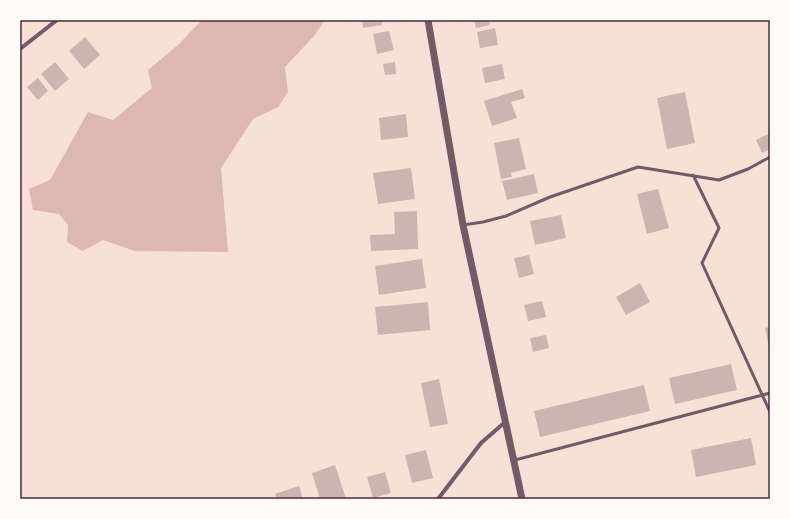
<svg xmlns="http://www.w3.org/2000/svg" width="790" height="519" viewBox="0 0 790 519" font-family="'Nunito Sans',sans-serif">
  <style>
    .water { fill: #dcb8b0 }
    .building { fill: #ccb4b1 }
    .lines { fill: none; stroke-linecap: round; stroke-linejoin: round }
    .service { stroke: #755966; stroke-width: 3 }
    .minor { stroke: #755966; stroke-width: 4 }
    .tertiary { stroke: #755966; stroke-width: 7 }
    .neatline { fill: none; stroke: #4a2c40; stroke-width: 1.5 }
  </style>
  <rect width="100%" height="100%" fill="#f7e1d7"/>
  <!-- water -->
  <path class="water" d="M 202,20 L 325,20 L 314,36 L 285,67 L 288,92 L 278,107 L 253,119 L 221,168 L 228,252 L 135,251 L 103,240 L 83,251 L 67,242 L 68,225 L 59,214 L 33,210 L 29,189 L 50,180 L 88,112 L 113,120 L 152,88 L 148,70 L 178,45 Z"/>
  <!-- building -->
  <path class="building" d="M 362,20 L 382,20 L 382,25 L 363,28 Z
    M 474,20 L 489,20 L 490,25 L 476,28 Z
    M 495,28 L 498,45 L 480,48 L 477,32 Z
    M 389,31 L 394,50 L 377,54 L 373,34 Z
    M 85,37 L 100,55 L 84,69 L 69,51 Z
    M 55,62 L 69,79 L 55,91 L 41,74 Z
    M 395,62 L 396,74 L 385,75 L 383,64 Z
    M 502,64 L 505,79 L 485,83 L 482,68 Z
    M 38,78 L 48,91 L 38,100 L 27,87 Z
    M 522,89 L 525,98 L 511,102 L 517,118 L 492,126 L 484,101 Z
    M 685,92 L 695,143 L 667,149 L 657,98 Z
    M 406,114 L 408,137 L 381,140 L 379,118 Z
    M 770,133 L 770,149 L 762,153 L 756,140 Z
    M 519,138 L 526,169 L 511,173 L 512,177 L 501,179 L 494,143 Z
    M 411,168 L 415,199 L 378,204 L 373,173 Z
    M 534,174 L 538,193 L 507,200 L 502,181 Z
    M 658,189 L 669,228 L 647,234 L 637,194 Z
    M 417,211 L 418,249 L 371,251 L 370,235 L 395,234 L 394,212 Z
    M 561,215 L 566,238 L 535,245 L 530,221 Z
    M 529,255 L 534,274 L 519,278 L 514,258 Z
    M 422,259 L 426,288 L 379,295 L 375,266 Z
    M 640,283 L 650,302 L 626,315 L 616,297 Z
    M 542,301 L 546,317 L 528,321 L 524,305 Z
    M 428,302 L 430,330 L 378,335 L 375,307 Z
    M 770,327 L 770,348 L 769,348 L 765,328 Z
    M 546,335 L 549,348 L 533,352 L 530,338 Z
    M 731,364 L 737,390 L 675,404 L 669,378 Z
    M 439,379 L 448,424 L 430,427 L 421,383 Z
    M 644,385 L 650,411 L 540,437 L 534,411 Z
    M 751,438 L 756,465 L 696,477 L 691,450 Z
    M 426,450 L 433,478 L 412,483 L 405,455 Z
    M 335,465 L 346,499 L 320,499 L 312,473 Z
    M 385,472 L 391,493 L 373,498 L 367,477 Z
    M 299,486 L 303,499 L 277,499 L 275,494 Z"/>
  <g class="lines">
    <!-- service -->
    <path class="service" d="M 693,175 L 719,228 L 702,263 L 770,412
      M 463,225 L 483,222 L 506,216 L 550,197 L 638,167 L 719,180 L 748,169 L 770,157
      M 515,460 L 770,393"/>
    <!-- minor -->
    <path class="minor" d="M 20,49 L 57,20
      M 438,499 L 481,443 L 504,423"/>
    <!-- tertiary -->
    <path class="tertiary" d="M 428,20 L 463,225 L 522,499"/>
  </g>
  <!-- border -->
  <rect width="790" height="519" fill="none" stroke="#fffaf5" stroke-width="42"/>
  <rect x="21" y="21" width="748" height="477" class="neatline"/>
</svg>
